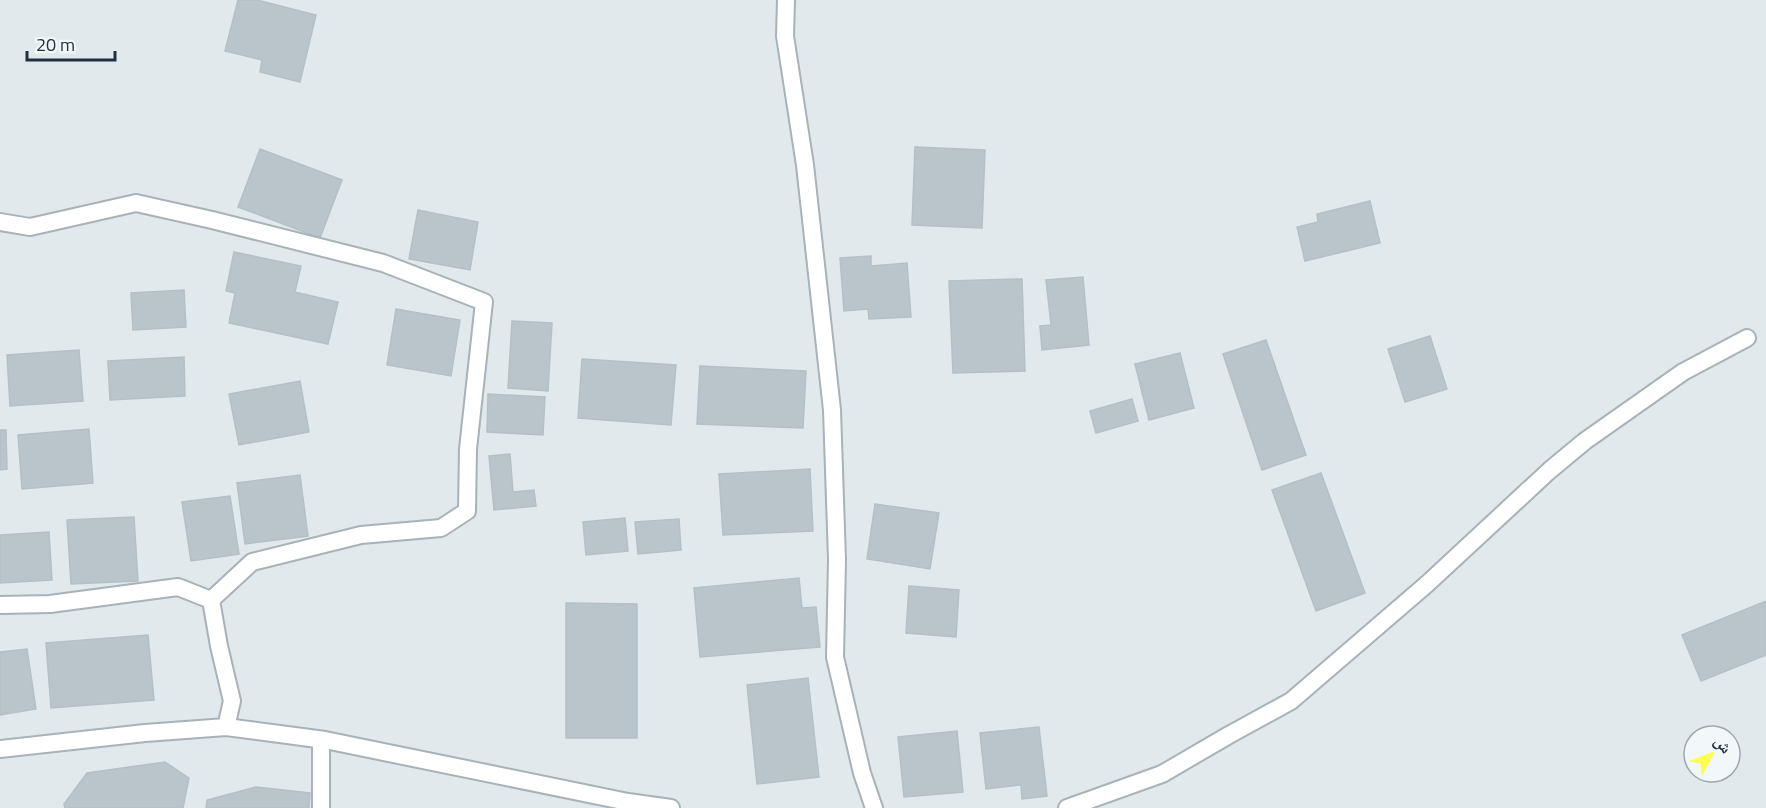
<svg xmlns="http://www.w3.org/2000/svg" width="1766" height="808" viewBox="0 0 1766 808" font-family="'Titillium Web','Noto Naskh Arabic',sans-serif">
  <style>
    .building { fill: #b9c5cb; stroke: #b3c0c7; stroke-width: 1.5 }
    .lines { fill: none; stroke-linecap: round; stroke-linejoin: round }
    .minor-casing { stroke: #a7b2b9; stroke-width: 20 }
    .minor { stroke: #fff; stroke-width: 16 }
  </style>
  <rect width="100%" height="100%" fill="#e1e9ed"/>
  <!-- building -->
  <path class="building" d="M 238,0 L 257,0 L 316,15 L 300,82 L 260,72 L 262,60 L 225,51 Z
    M 915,147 L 985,150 L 982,228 L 912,225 Z
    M 260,149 L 342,180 L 320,238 L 238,207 Z
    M 1370,201 L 1380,243 L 1305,261 L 1297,227 L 1318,222 L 1317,214 Z
    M 418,210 L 478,222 L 470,270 L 409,259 Z
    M 234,252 L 301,266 L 295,292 L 338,302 L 328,344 L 229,323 L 235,293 L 226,291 Z
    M 871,256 L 871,266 L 907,263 L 911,317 L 869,319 L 868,309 L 844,311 L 840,258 Z
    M 1083,277 L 1089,345 L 1042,350 L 1040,326 L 1051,325 L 1046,280 Z
    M 1022,279 L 1025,371 L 953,373 L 949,281 Z
    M 184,290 L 186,327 L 133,330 L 131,293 Z
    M 396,309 L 460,320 L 451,376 L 387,365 Z
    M 512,321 L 552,323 L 548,391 L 508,388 Z
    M 1430,336 L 1447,389 L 1405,402 L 1388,349 Z
    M 1266,340 L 1306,455 L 1262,470 L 1223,354 Z
    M 79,350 L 83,401 L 10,406 L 7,355 Z
    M 1180,353 L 1194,408 L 1149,420 L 1135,364 Z
    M 184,357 L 185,396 L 110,400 L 108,361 Z
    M 582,359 L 676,365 L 671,425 L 578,418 Z
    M 700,366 L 806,371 L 803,428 L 697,424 Z
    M 300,381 L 309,432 L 239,445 L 229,394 Z
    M 488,394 L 545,397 L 543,435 L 487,432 Z
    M 1132,399 L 1138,421 L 1096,433 L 1090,411 Z
    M 89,429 L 93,483 L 22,489 L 18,435 Z
    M 0,430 L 6,430 L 7,469 L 0,470 Z
    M 510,454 L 513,492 L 534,490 L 536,506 L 494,510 L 489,456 Z
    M 810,469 L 813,531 L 723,535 L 719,474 Z
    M 1321,473 L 1365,593 L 1316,611 L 1272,490 Z
    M 300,475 L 308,536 L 245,544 L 237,483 Z
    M 230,496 L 239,554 L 191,561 L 182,502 Z
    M 875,504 L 939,513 L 930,569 L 867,559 Z
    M 134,517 L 138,581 L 71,584 L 67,520 Z
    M 625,518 L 628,551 L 586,555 L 583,522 Z
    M 679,519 L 681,550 L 638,554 L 635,522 Z
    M 49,532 L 52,580 L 0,583 L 0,535 Z
    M 799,578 L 802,608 L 816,607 L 820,647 L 700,657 L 694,588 Z
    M 909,586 L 959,590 L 956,637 L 906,633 Z
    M 1766,601 L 1766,655 L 1701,681 L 1682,635 Z
    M 566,603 L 637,604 L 637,738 L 566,738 Z
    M 148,635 L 154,700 L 51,708 L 46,643 Z
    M 27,649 L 36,709 L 0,715 L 0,652 Z
    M 808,678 L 819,777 L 757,784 L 747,685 Z
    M 1039,727 L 1047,796 L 1022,799 L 1021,785 L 986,789 L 980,733 Z
    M 957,731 L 963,792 L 904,797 L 898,737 Z
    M 165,762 L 189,778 L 183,808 L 65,808 L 64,804 L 87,773 Z
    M 256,787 L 310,793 L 309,808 L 206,808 L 207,800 Z"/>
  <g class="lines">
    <!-- minor casing -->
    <g class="minor-casing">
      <path id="minor" d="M 786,0 L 785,36 L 805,165 L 832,410 L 837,560 L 835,657 L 862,773 L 874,808
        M 0,222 L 30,227 L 136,203 L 212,220 L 383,263 L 484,302 L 468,449 L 467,511 L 441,528 L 361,535 L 252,562 L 211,600 L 219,646 L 232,701 L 226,727
        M 0,605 L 50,604 L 178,587 L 211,600
        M 0,749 L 145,733 L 226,727 L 325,740 L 628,802 L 671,808
        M 321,808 L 321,740
        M 1067,808 L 1162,774 L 1229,735 L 1291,701 L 1427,584 L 1550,470 L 1585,441 L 1683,372 L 1747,338"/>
    </g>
    <!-- minor -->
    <use href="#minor" class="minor"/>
  </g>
  <!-- north arrow -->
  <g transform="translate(1712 754) rotate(49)"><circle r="28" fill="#f2f7f9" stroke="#9ea7af" stroke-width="1.5"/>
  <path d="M0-4.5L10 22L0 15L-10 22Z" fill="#fefe4e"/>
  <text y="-9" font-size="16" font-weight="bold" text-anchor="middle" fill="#203040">ش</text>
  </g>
  <!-- scale -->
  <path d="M27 51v9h88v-9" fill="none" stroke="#203040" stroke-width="3"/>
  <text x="36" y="51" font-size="18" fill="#203040" stroke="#f2f7f9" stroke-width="4.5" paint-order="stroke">20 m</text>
</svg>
